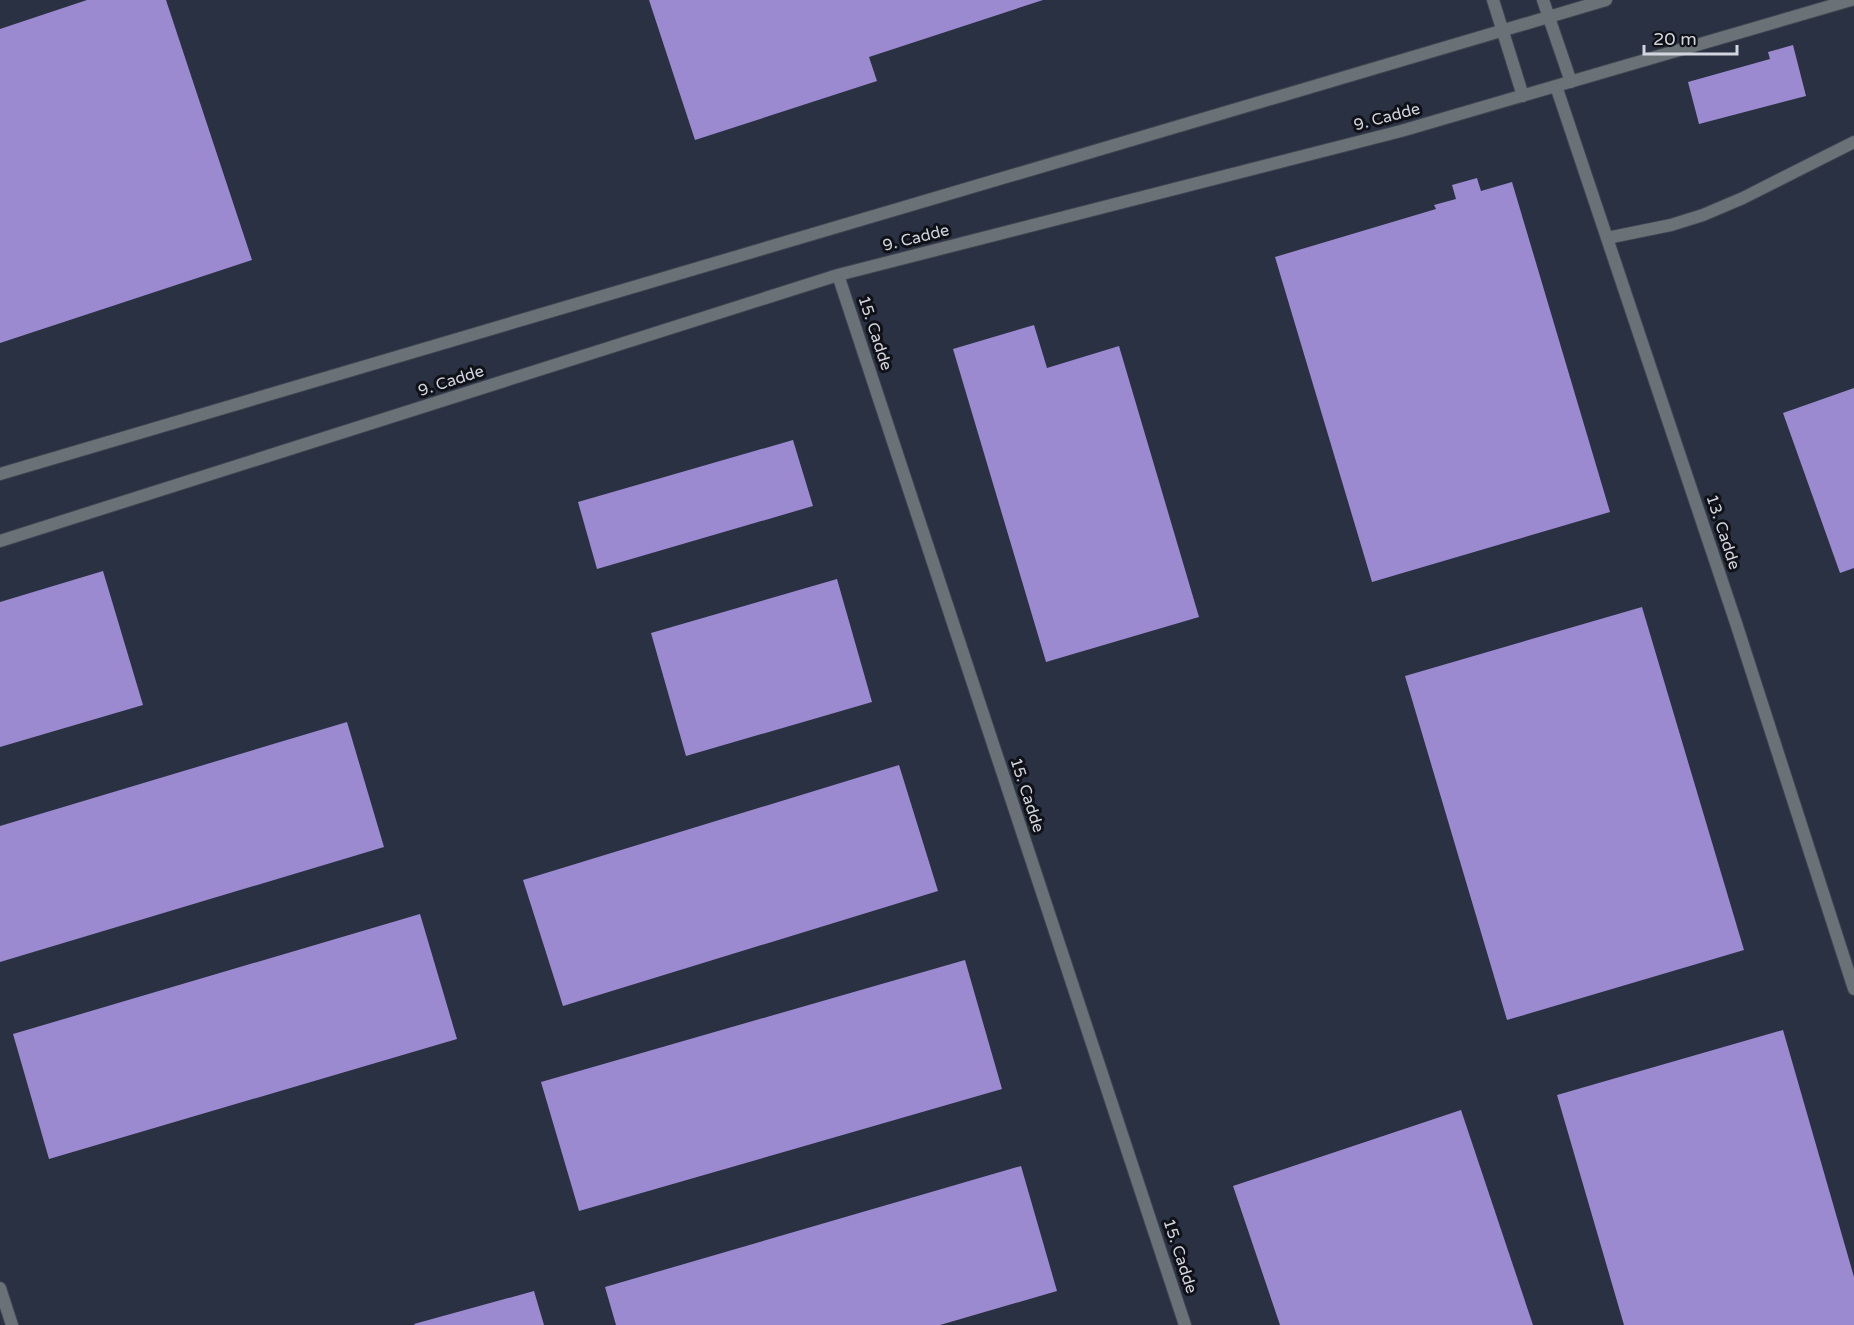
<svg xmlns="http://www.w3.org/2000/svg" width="1854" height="1325" viewBox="0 0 1854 1325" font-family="'Varela Round',sans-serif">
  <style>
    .built { fill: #293143 }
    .building { fill: #9c8ad0 }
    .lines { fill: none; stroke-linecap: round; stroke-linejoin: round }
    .service-casing { stroke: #3f4550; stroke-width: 14 }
    .service { stroke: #6b7277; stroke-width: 12 }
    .labels { text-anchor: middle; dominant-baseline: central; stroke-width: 6; stroke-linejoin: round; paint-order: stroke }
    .street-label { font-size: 16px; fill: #d2d5de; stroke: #0f1117 }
  </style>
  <rect width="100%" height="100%" fill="#232935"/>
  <!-- built -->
  <path class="built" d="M 0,0 L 1854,0 L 1854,1325 L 0,1325 Z"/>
  <!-- building -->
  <path class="building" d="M 87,0 L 166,0 L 252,260 L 0,343 L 0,29 Z
    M 649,0 L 1043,0 L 869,57 L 877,81 L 695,140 Z
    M 1793,45 L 1806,96 L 1699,124 L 1688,82 L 1770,59 L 1768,52 Z
    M 1477,178 L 1481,191 L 1512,182 L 1610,512 L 1372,582 L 1275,257 L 1436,209 L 1434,205 L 1456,199 L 1452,185 Z
    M 1034,325 L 1047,368 L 1119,346 L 1199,617 L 1046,662 L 953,349 Z
    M 1854,388 L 1854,568 L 1840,573 L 1783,413 Z
    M 793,440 L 813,506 L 597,569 L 578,502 Z
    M 103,571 L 143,705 L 0,747 L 0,602 Z
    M 837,579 L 872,702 L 686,756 L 651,633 Z
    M 1642,607 L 1744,950 L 1507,1020 L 1405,676 Z
    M 347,722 L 384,847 L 0,962 L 0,826 Z
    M 899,765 L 938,891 L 563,1006 L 523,880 Z
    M 420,914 L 457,1039 L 49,1159 L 13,1034 Z
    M 965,960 L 1002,1089 L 579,1211 L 541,1082 Z
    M 1783,1030 L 1854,1277 L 1854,1325 L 1624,1325 L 1557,1095 Z
    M 1461,1110 L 1533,1325 L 1280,1325 L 1233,1186 Z
    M 1021,1166 L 1057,1291 L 940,1325 L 616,1325 L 605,1287 Z
    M 534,1291 L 544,1325 L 415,1325 L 414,1324 Z"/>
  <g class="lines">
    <!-- service casing -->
    <g class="service-casing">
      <path id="service" d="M 1493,0 L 1523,96
        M 1543,0 L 1571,82
        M 1556,86 L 1736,623 L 1854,989
        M 1607,238 L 1671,225 L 1703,215 L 1743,198 L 1854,142
        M 838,275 L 1185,1325
        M 0,474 L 1606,0
        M 0,541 L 838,275 L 1401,131 L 1851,0
        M 0,1288 L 12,1325"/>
    </g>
    <!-- service -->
    <use href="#service" class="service"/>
  </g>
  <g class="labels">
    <!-- street labels -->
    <g class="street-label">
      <text transform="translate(1387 117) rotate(-15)">9. Cadde</text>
      <text transform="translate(916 238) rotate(-14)">9. Cadde</text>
      <text transform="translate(875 333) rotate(72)">15. Cadde</text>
      <text transform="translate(451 381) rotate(-18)">9. Cadde</text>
      <text transform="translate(1723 532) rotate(72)">13. Cadde</text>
      <text transform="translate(1027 795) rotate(72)">15. Cadde</text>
      <text transform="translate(1180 1256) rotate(72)">15. Cadde</text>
    </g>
  </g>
  <!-- scale -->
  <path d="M1644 45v9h93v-9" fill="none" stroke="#d2d5de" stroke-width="3"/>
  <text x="1653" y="45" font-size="18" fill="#d2d5de" stroke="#0f1117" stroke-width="4.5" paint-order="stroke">20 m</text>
</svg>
